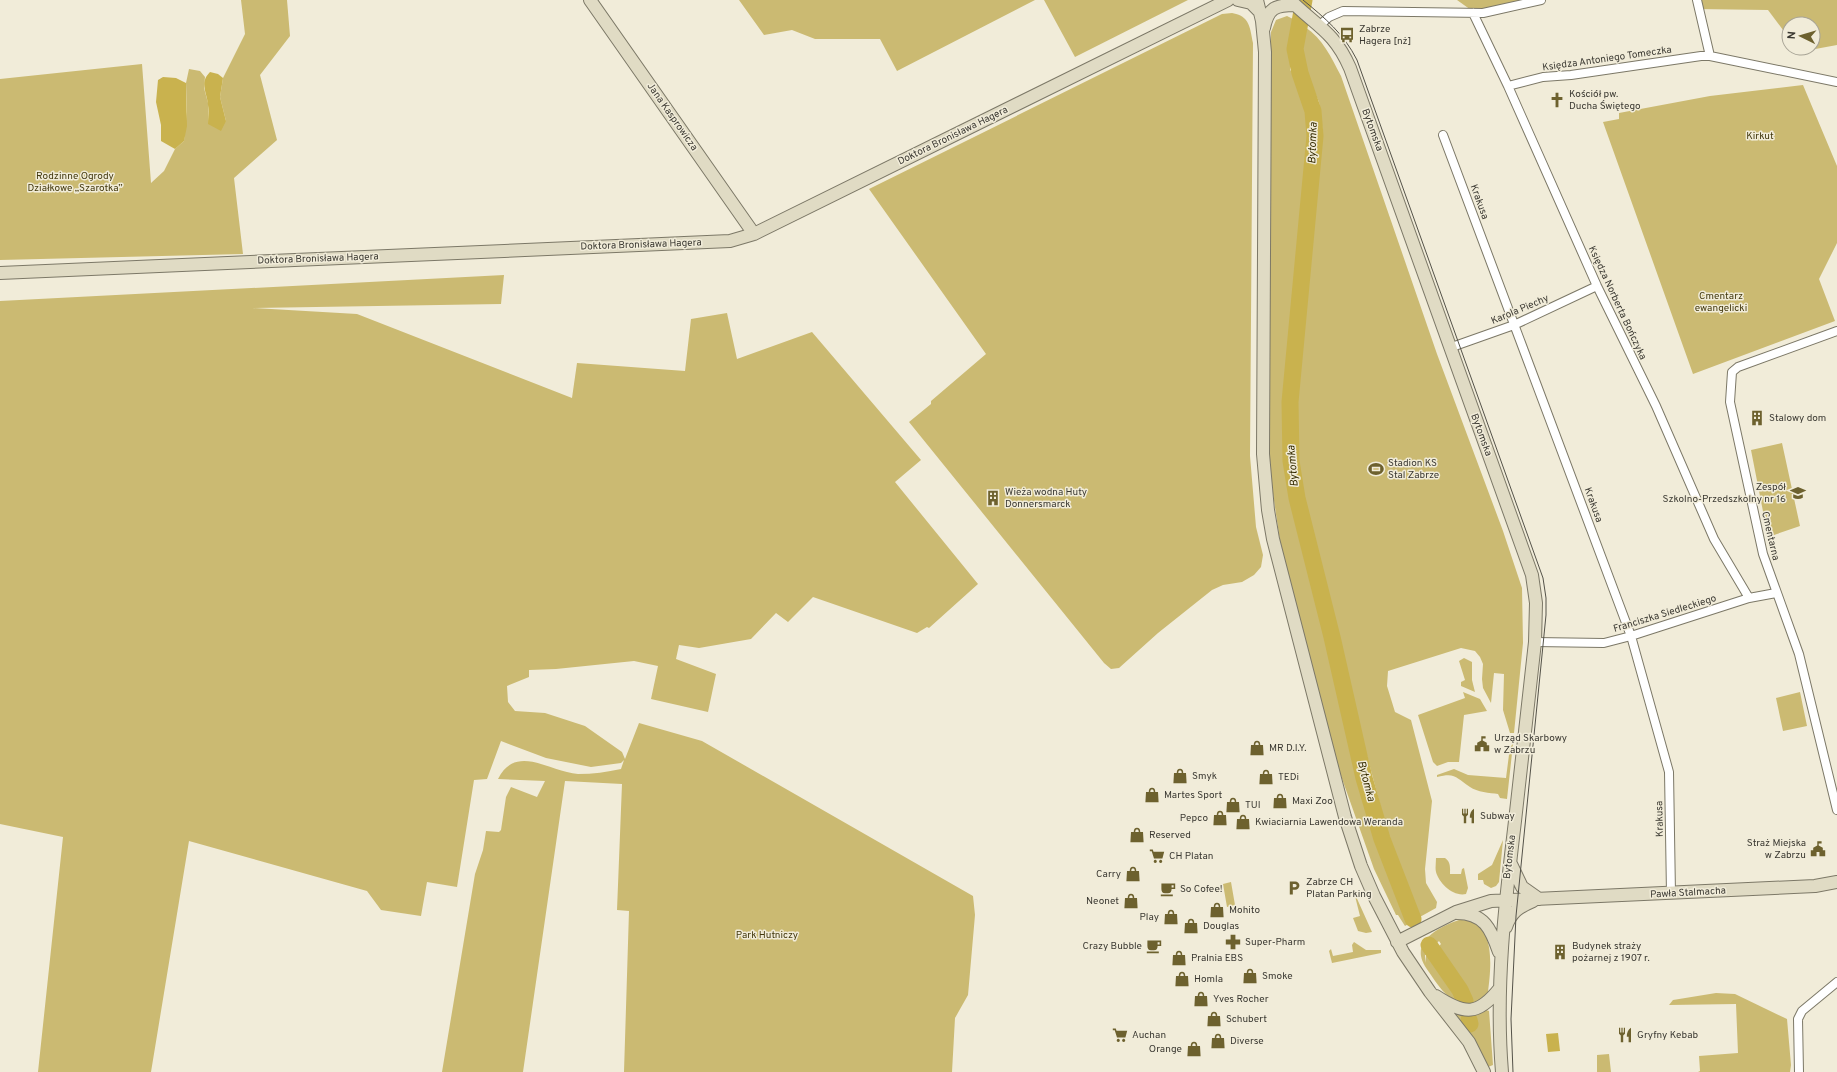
<svg xmlns="http://www.w3.org/2000/svg" width="1837" height="1072" viewBox="0 0 1837 1072" font-family="Overpass,sans-serif">
  <style>
    .green { fill: #cbba72; fill-rule: evenodd }
    .water { fill: #c9b24e }
    .lines { fill: none; stroke-linecap: round; stroke-linejoin: round }
    .river { stroke: #c9b24e; stroke-width: 17 }
    .street-casing { stroke: #7c7867; stroke-width: 10 }
    .secondary-casing { stroke: #7c7867; stroke-width: 14 }
    .street { stroke: #fff; stroke-width: 8 }
    .secondary { stroke: #e0dbc4; stroke-width: 12 }
    .tram { stroke: #545249; stroke-width: 1 }
    .labels { text-anchor: middle; dominant-baseline: central; stroke-width: 3; stroke-linejoin: round; paint-order: stroke }
    .poi-label { font-size: 10px; fill: #3b3932; stroke: #f1ecd9; text-anchor: start }
    .street-label { font-size: 10px; fill: #3b3932; stroke: #f1ecd9 }
    .park-label { font-size: 10px; fill: #42380d; stroke: #f1ecd9 }
    .water-label { font-size: 11px; font-style: italic; fill: #352b00; stroke: #f1ecd9 }
  </style>
  <rect width="100%" height="100%" fill="#f1ecd9"/>
  <!-- green -->
  <path class="green" d="M 241,0 L 287,0 L 290,36 L 260,75 L 277,140 L 234,178 L 243,254 L 0,260 L 0,79 L 142,64 L 151,183 L 164,171 L 175,149 L 184,141 L 187,112 L 186,83 L 189,69 L 200,71 L 205,77 L 204,88 L 208,103 L 208,124 L 226,121 L 220,97 L 223,78 L 245,34 Z
    M 739,0 L 1035,0 L 897,71 L 880,39 L 815,39 L 792,30 L 764,35 Z
    M 1044,0 L 1188,0 L 1075,57 Z
    M 1457,0 L 1538,0 L 1478,15 Z
    M 1697,0 L 1837,0 L 1837,45 L 1799,52 L 1796,48 L 1813,48 L 1813,24 L 1789,24 L 1789,38 L 1768,10 L 1696,9 Z
    M 1232,13 C 1250,16 1250,28 1253,43 L 1250,456 L 1256,527 L 1263,555 L 1261,567 L 1254,575 L 1242,582 L 1223,585 L 1212,590 L 1158,633 L 1119,668 L 1111,669 L 1104,663 L 909,422 L 931,404 L 931,401 L 986,354 L 869,189 L 1222,14 Z
    M 1287,16 L 1293,19 L 1290,70 C 1293,73 1298,77 1301,81 C 1314,104 1311,140 1309,165 L 1287,373 L 1284,437 L 1293,501 L 1321,606 L 1372,817 L 1381,849 L 1410,923 L 1405,926 L 1398,915 L 1396,915 L 1374,869 L 1340,773 L 1280,541 L 1272,487 L 1268,435 L 1271,32 L 1276,20 Z
    M 1305,27 C 1323,39 1331,57 1341,76 L 1437,354 L 1503,531 L 1522,588 L 1523,643 L 1514,733 L 1510,733 L 1503,710 L 1504,674 L 1494,673 L 1491,703 L 1483,688 L 1482,679 L 1483,664 L 1480,657 L 1475,651 L 1461,648 L 1388,671 L 1387,686 L 1395,712 L 1411,720 L 1432,801 L 1425,869 L 1426,883 L 1437,902 L 1436,908 L 1418,918 L 1409,898 L 1385,823 L 1349,688 L 1297,466 L 1295,408 L 1302,330 L 1323,133 L 1319,102 L 1300,59 Z
    M 1803,85 L 1837,166 L 1837,243 L 1819,279 L 1835,321 L 1693,374 L 1603,122 L 1619,119 L 1619,113 L 1710,96 Z
    M 504,275 L 501,304 L 252,308 L 357,314 L 572,398 L 577,363 L 685,371 L 691,319 L 727,313 L 737,359 L 812,332 L 921,460 L 895,482 L 978,584 L 929,628 L 927,627 L 917,633 L 813,597 L 788,622 L 776,613 L 751,639 L 699,648 L 679,645 L 676,659 L 716,674 L 708,712 L 651,699 L 658,666 L 634,661 L 556,669 L 529,670 L 529,677 L 507,686 L 508,702 L 515,711 L 545,713 L 585,726 L 622,752 L 625,759 L 639,723 L 702,741 L 973,896 L 975,915 L 968,995 L 955,1018 L 952,1072 L 624,1072 L 629,911 L 617,910 L 622,784 L 565,781 L 523,1072 L 442,1072 L 475,874 L 483,850 L 486,831 L 499,832 L 501,830 L 506,797 L 511,787 L 537,797 L 545,781 L 498,779 C 516,743 550,772 578,774 C 593,774 607,772 621,769 L 624,760 L 621,763 L 591,767 L 546,758 L 501,741 L 487,779 L 474,780 L 457,887 L 427,882 L 421,916 L 381,910 L 367,891 L 189,841 L 151,1072 L 38,1072 L 63,837 L 0,824 L 0,301 Z
    M 1782,443 L 1800,526 L 1768,537 L 1751,450 Z
    M 1464,658 L 1472,662 L 1472,680 L 1475,692 L 1461,686 L 1461,682 L 1465,680 L 1459,661 Z
    M 1463,692 L 1480,699 L 1487,711 L 1464,715 L 1459,762 L 1448,762 L 1437,766 L 1433,762 L 1418,715 L 1465,698 Z
    M 1800,692 L 1807,726 L 1783,731 L 1776,698 Z
    M 1513,744 L 1507,799 L 1500,798 L 1498,794 C 1490,793 1477,792 1470,787 C 1456,778 1456,772 1437,777 L 1437,775 L 1454,769 L 1468,775 L 1506,778 L 1510,747 Z
    M 1503,840 L 1499,882 L 1496,886 L 1491,888 L 1484,884 L 1483,880 L 1478,880 L 1478,874 L 1492,865 Z
    M 1436,858 L 1445,858 C 1451,862 1450,868 1450,874 L 1461,874 L 1462,869 L 1464,868 L 1468,888 L 1466,894 C 1453,897 1439,883 1436,872 C 1435,868 1436,863 1436,858 Z
    M 1231,882 L 1235,905 L 1227,907 L 1223,884 Z
    M 1354,892 L 1372,932 L 1366,933 L 1358,931 L 1353,918 L 1360,916 Z
    M 1459,920 C 1497,918 1491,968 1488,992 L 1487,997 L 1467,1007 C 1448,998 1443,993 1431,975 C 1427,969 1422,963 1421,956 C 1418,937 1444,925 1459,920 ZM 1439,941 L 1441,944 L 1437,948 L 1464,990 L 1468,1000 L 1461,1002 L 1456,991 L 1429,954 L 1426,956 L 1425,963 L 1425,955 L 1428,954 L 1424,948 L 1433,942 L 1435,945 Z
    M 1354,942 L 1366,950 L 1381,950 L 1381,953 L 1332,963 L 1329,951 L 1331,949 L 1333,956 L 1353,952 L 1352,945 Z
    M 1716,993 L 1735,994 L 1787,1019 L 1791,1065 L 1790,1072 L 1698,1072 L 1700,1071 L 1699,1056 L 1738,1053 L 1736,1004 L 1669,1005 L 1673,1000 Z
    M 1486,1010 L 1489,1011 L 1493,1065 L 1488,1067 L 1477,1045 L 1455,1016 L 1456,1014 L 1474,1016 Z
    M 1609,1054 L 1611,1072 L 1597,1072 L 1597,1055 Z"/>
  <!-- water -->
  <path class="water" d="M 210,72 L 218,74 L 223,78 L 220,97 L 226,121 L 221,131 L 208,124 C 208,118 209,111 208,105 C 207,92 199,83 210,72 Z
    M 163,77 L 176,78 L 186,83 L 187,126 L 184,141 L 175,149 L 161,141 L 161,125 L 156,102 L 158,80 Z
    M 1558,1033 L 1560,1051 L 1548,1052 L 1546,1034 Z"/>
  <g class="lines">
    <!-- river -->
    <path class="river" d="M 1304,0 L 1295,49 L 1300,73 L 1313,111 L 1315,136 L 1290,402 L 1291,461 L 1297,498 L 1332,637 L 1364,778 L 1382,839 L 1413,919
      M 1429,945 L 1460,990 L 1465,1001
      M 1469,1020 L 1470,1024"/>
    <!-- street casing -->
    <g class="street-casing">
      <path id="street" d="M 1697,0 L 1710,56
        M 1473,13 L 1508,86 L 1597,286 L 1656,406 L 1714,539 L 1749,598
        M 1320,25 L 1329,17 L 1343,11 L 1483,13 L 1541,0
        M 1508,86 L 1543,77 L 1571,75 L 1701,56 L 1710,56 L 1837,82
        M 1443,135 L 1631,636 L 1669,772 L 1671,894
        M 1837,331 L 1738,367 L 1732,372 L 1730,402 L 1763,554 L 1799,654 L 1837,810
        M 1449,348 L 1514,325 L 1597,286
        M 1535,642 L 1604,643 L 1631,636 L 1749,598 L 1776,593
        M 1799,1072 L 1798,1019 L 1802,1011 L 1837,982"/>
    </g>
    <!-- secondary casing -->
    <g class="secondary-casing">
      <path id="secondary" d="M 590,0 L 754,234
        M 1238,0 L 1251,3 L 1260,12
        M 1257,0 L 1262,21 L 1265,52 L 1263,454 L 1268,510 L 1273,539 L 1345,817 L 1361,866 L 1374,896 L 1403,952 L 1430,992 L 1469,1042 L 1484,1072
        M 1290,0 C 1316,26 1334,31 1350,68 L 1532,575 L 1536,603 L 1535,642 C 1528,702 1522,761 1515,821 C 1505,904 1495,988 1502,1072
        M 1264,28 C 1268,8 1275,5 1295,5
        M 0,273 L 730,241 L 754,234 L 1228,0
        M 1511,864 L 1522,887 L 1539,899
        M 1457,913 C 1484,913 1491,929 1499,952
        M 1506,927 C 1511,912 1519,907 1533,901
        M 1397,942 L 1456,912 L 1491,901 L 1815,886 L 1837,882
        M 1436,996 C 1465,1015 1478,1016 1500,988"/>
    </g>
    <!-- street -->
    <use href="#street" class="street"/>
    <!-- secondary -->
    <use href="#secondary" class="secondary"/>
    <!-- tram -->
    <path class="tram" d="M 1303,0 C 1325,18 1344,34 1357,60 L 1543,578 L 1546,598 L 1546,615 L 1516,916 L 1511,1019 L 1513,1072"/>
  </g>
  <!-- icons -->
  <defs>
    <g id="bus-bare" transform="scale(1.2)"><path d="M-5-6H5V4H4V6H2V4H-2V6H-4V4H-5ZM-3.5-4V0h7V-4ZM-3.5 1.2v1.5H-2V1.2ZM2 1.2v1.5H3.5V1.2Z" fill="#6d612e" stroke="#f1ecd9" stroke-width="2.5" paint-order="stroke"/></g>
    <g id="church-bare" transform="scale(1.2)"><path d="M-1.2-6h2.4v3.5h3.3v2.4h-3.3V6h-2.4V-.1h-3.3v-2.4h3.3Z" fill="#6d612e" stroke="#f1ecd9" stroke-width="2.5" paint-order="stroke"/></g>
    <g id="building-bare" transform="scale(1.2)"><path d="M-4-6H4V6H1V3H-1V6H-4ZM-2.5-4.3h1.7v1.8h-1.7ZM.8-4.3h1.7v1.8H.8ZM-2.5-1h1.7V.8h-1.7ZM.8-1h1.7V.8H.8Z" fill="#6d612e" stroke="#f1ecd9" stroke-width="2.5" paint-order="stroke"/></g>
    <g id="stadium-bare" transform="scale(1.2)"><path d="M0-5a6.5 5 0 1 0 0 10a6.5 5 0 1 0 0-10ZM-3.5-1.8h7v3.6h-7Z" fill="#6d612e" stroke="#f1ecd9" stroke-width="2.5" paint-order="stroke"/></g>
    <g id="school-bare" transform="scale(1.2)"><path d="M0-5L7-2L0 1L-7-2ZM-4 1L0 2.5L4 1V4Q0 6-4 4Z" fill="#6d612e" stroke="#f1ecd9" stroke-width="2.5" paint-order="stroke"/></g>
    <g id="civic-bare" transform="scale(1.2)"><path d="M-.6-6.5H3V-4.5H.6V-3L4-1V1h2V6H-6V1h2V-1L-.6-3ZM-1.2 2.5V6h2.4V2.5Z" fill="#6d612e" stroke="#f1ecd9" stroke-width="2.5" paint-order="stroke"/></g>
    <g id="shop-bare" transform="scale(1.2)"><path d="M-5-2.5h2.3a2.7 3.5 0 0 1 5.4 0H5L5.5 6h-11ZM-1.5-2.5h3a1.5 2.3 0 0 0-3 0Z" fill="#6d612e" stroke="#f1ecd9" stroke-width="2.5" paint-order="stroke"/></g>
    <g id="restaurant-bare" transform="scale(1.2)"><path d="M-5-6h1v4h1v-4h1v4h1v-4h1v5L-1.5 .5V6h-2V.5L-5-1ZM5-6V6H3V1.5H1.5Q1.5-4 5-6Z" fill="#6d612e" stroke="#f1ecd9" stroke-width="2.5" paint-order="stroke"/></g>
    <g id="supermarket-bare" transform="scale(1.2)"><path d="M-6-5.5h2.5l.6 2H6L4.5 2H-2.5L-4.4-4H-6ZM-1.5 3.2a1.3 1.3 0 1 0 .1 0ZM3 3.2a1.3 1.3 0 1 0 .1 0Z" fill="#6d612e" stroke="#f1ecd9" stroke-width="2.5" paint-order="stroke"/></g>
    <g id="parking-bare" transform="scale(1.2)"><path d="M-3.5-5.5H1a3.5 3.5 0 0 1 0 7H-1V5.5H-3.5ZM-1-3.4V-.6H.8a1.4 1.4 0 0 0 0-2.8Z" fill="#6d612e" stroke="#f1ecd9" stroke-width="2.5" paint-order="stroke"/></g>
    <g id="cafe-bare" transform="scale(1.2)"><path d="M-5.5-4.5H6V0H3Q3 3.5 0 3.5H-2.5Q-5.5 3.5-5.5 0ZM3-3.2v2h1.7v-2ZM-6 4.5H4V6H-6Z" fill="#6d612e" stroke="#f1ecd9" stroke-width="2.5" paint-order="stroke"/></g>
    <g id="pharmacy-bare" transform="scale(1.2)"><path d="M-2-6h4v4h4v4h-4v4h-4v-4h-4v-4h4Z" fill="#6d612e" stroke="#f1ecd9" stroke-width="2.5" paint-order="stroke"/></g>
  </defs>
  <g fill-rule="evenodd">
    <use href="#bus-bare" x="1347" y="35"/>
    <use href="#church-bare" x="1557" y="100"/>
    <use href="#building-bare" x="1757" y="418"/>
    <use href="#stadium-bare" x="1376" y="469"/>
    <use href="#school-bare" x="1798" y="493"/>
    <use href="#building-bare" x="993" y="498"/>
    <use href="#civic-bare" x="1482" y="744"/>
    <use href="#shop-bare" x="1257" y="748"/>
    <use href="#shop-bare" x="1180" y="776"/>
    <use href="#shop-bare" x="1266" y="777"/>
    <use href="#shop-bare" x="1152" y="795"/>
    <use href="#shop-bare" x="1280" y="801"/>
    <use href="#shop-bare" x="1233" y="805"/>
    <use href="#restaurant-bare" x="1468" y="816"/>
    <use href="#shop-bare" x="1220" y="818"/>
    <use href="#shop-bare" x="1243" y="822"/>
    <use href="#shop-bare" x="1137" y="835"/>
    <use href="#civic-bare" x="1818" y="849"/>
    <use href="#supermarket-bare" x="1157" y="856"/>
    <use href="#shop-bare" x="1133" y="874"/>
    <use href="#parking-bare" x="1294" y="888"/>
    <use href="#cafe-bare" x="1168" y="889"/>
    <use href="#shop-bare" x="1131" y="901"/>
    <use href="#shop-bare" x="1217" y="910"/>
    <use href="#shop-bare" x="1171" y="917"/>
    <use href="#shop-bare" x="1191" y="926"/>
    <use href="#pharmacy-bare" x="1233" y="942"/>
    <use href="#cafe-bare" x="1154" y="946"/>
    <use href="#building-bare" x="1560" y="952"/>
    <use href="#shop-bare" x="1179" y="958"/>
    <use href="#shop-bare" x="1250" y="976"/>
    <use href="#shop-bare" x="1182" y="979"/>
    <use href="#shop-bare" x="1201" y="999"/>
    <use href="#shop-bare" x="1214" y="1019"/>
    <use href="#supermarket-bare" x="1120" y="1035"/>
    <use href="#restaurant-bare" x="1625" y="1035"/>
    <use href="#shop-bare" x="1218" y="1041"/>
    <use href="#shop-bare" x="1194" y="1049"/>
  </g>
  <g class="labels">
    <!-- poi labels -->
    <g class="poi-label">
      <text x="1359" y="29">Zabrze<tspan x="1359" dy="12">Hagera [nż]</tspan></text>
      <text x="1569" y="94">Kościół pw.<tspan x="1569" dy="12">Ducha Świętego</tspan></text>
      <text x="1769" y="418">Stalowy dom</text>
      <text x="1388" y="463">Stadion KS<tspan x="1388" dy="12">Stal Zabrze</tspan></text>
      <text x="1786" y="487" text-anchor="end">Zespół<tspan x="1786" dy="12">Szkolno-Przedszkolny nr 16</tspan></text>
      <text x="1005" y="492">Wieża wodna Huty<tspan x="1005" dy="12">Donnersmarck</tspan></text>
      <text x="1494" y="738">Urząd Skarbowy<tspan x="1494" dy="12">w Zabrzu</tspan></text>
      <text x="1269" y="748">MR D.I.Y.</text>
      <text x="1192" y="776">Smyk</text>
      <text x="1278" y="777">TEDi</text>
      <text x="1164" y="795">Martes Sport</text>
      <text x="1292" y="801">Maxi Zoo</text>
      <text x="1245" y="805">TUI</text>
      <text x="1480" y="816">Subway</text>
      <text x="1208" y="818" text-anchor="end">Pepco</text>
      <text x="1255" y="822">Kwiaciarnia Lawendowa Weranda</text>
      <text x="1149" y="835">Reserved</text>
      <text x="1806" y="843" text-anchor="end">Straż Miejska<tspan x="1806" dy="12">w Zabrzu</tspan></text>
      <text x="1169" y="856">CH Platan</text>
      <text x="1121" y="874" text-anchor="end">Carry</text>
      <text x="1306" y="882">Zabrze CH<tspan x="1306" dy="12">Platan Parking</tspan></text>
      <text x="1180" y="889">So Cofee!</text>
      <text x="1119" y="901" text-anchor="end">Neonet</text>
      <text x="1229" y="910">Mohito</text>
      <text x="1159" y="917" text-anchor="end">Play</text>
      <text x="1203" y="926">Douglas</text>
      <text x="1245" y="942">Super-Pharm</text>
      <text x="1142" y="946" text-anchor="end">Crazy Bubble</text>
      <text x="1572" y="946">Budynek straży<tspan x="1572" dy="12">pożarnej z 1907 r.</tspan></text>
      <text x="1191" y="958">Pralnia EBS</text>
      <text x="1262" y="976">Smoke</text>
      <text x="1194" y="979">Homla</text>
      <text x="1213" y="999">Yves Rocher</text>
      <text x="1226" y="1019">Schubert</text>
      <text x="1132" y="1035">Auchan</text>
      <text x="1637" y="1035">Gryfny Kebab</text>
      <text x="1230" y="1041">Diverse</text>
      <text x="1182" y="1049" text-anchor="end">Orange</text>
    </g>
    <!-- street labels -->
    <g class="street-label">
      <text transform="translate(1607 59) rotate(-8)">Księdza Antoniego Tomeczka</text>
      <text transform="translate(672 117) rotate(55)">Jana Kasprowicza</text>
      <text transform="translate(1372 130) rotate(70)">Bytomska</text>
      <text transform="translate(953 136) rotate(-26)">Doktora Bronisława Hagera</text>
      <text transform="translate(1479 202) rotate(70)">Krakusa</text>
      <text transform="translate(641 245) rotate(-2)">Doktora Bronisława Hagera</text>
      <text transform="translate(318 259) rotate(-2)">Doktora Bronisława Hagera</text>
      <text transform="translate(1617 303) rotate(65)">Księdza Norberta Bończyka</text>
      <text transform="translate(1520 310) rotate(-23)">Karola Piechy</text>
      <text transform="translate(1481 435) rotate(70)">Bytomska</text>
      <text transform="translate(1593 505) rotate(70)">Krakusa</text>
      <text transform="translate(1770 536) rotate(77)">Cmentarna</text>
      <text transform="translate(1665 614) rotate(-17)">Franciszka Siedleckiego</text>
      <text transform="translate(1660 819) rotate(-91)">Krakusa</text>
      <text transform="translate(1510 857) rotate(-83)">Bytomska</text>
      <text transform="translate(1688 893) rotate(-3)">Pawła Stalmacha</text>
    </g>
    <!-- park labels -->
    <g class="park-label">
      <text x="1760" y="136">Kirkut</text>
      <text x="75" y="176">Rodzinne Ogrody<tspan x="75" dy="12">Działkowe „Szarotka”</tspan></text>
      <text x="1721" y="296">Cmentarz<tspan x="1721" dy="12">ewangelicki</tspan></text>
      <text x="767" y="935">Park Hutniczy</text>
    </g>
    <!-- water labels -->
    <g class="water-label">
      <text transform="translate(1313 143) rotate(-88)">Bytomka</text>
      <text transform="translate(1293 466) rotate(-95)">Bytomka</text>
      <text transform="translate(1366 781) rotate(75)">Bytomka</text>
    </g>
  </g>
  <!-- north arrow -->
  <g transform="translate(1801 36) rotate(275)"><circle r="19" fill="#f1ecd9" stroke="#a8a496"/>
  <path d="M0-3L7 15L0 10L-7 15Z" fill="#6d612e"/>
  <text y="-6" font-size="11" font-weight="bold" text-anchor="middle" fill="#3b3932">N</text>
  </g>
</svg>
